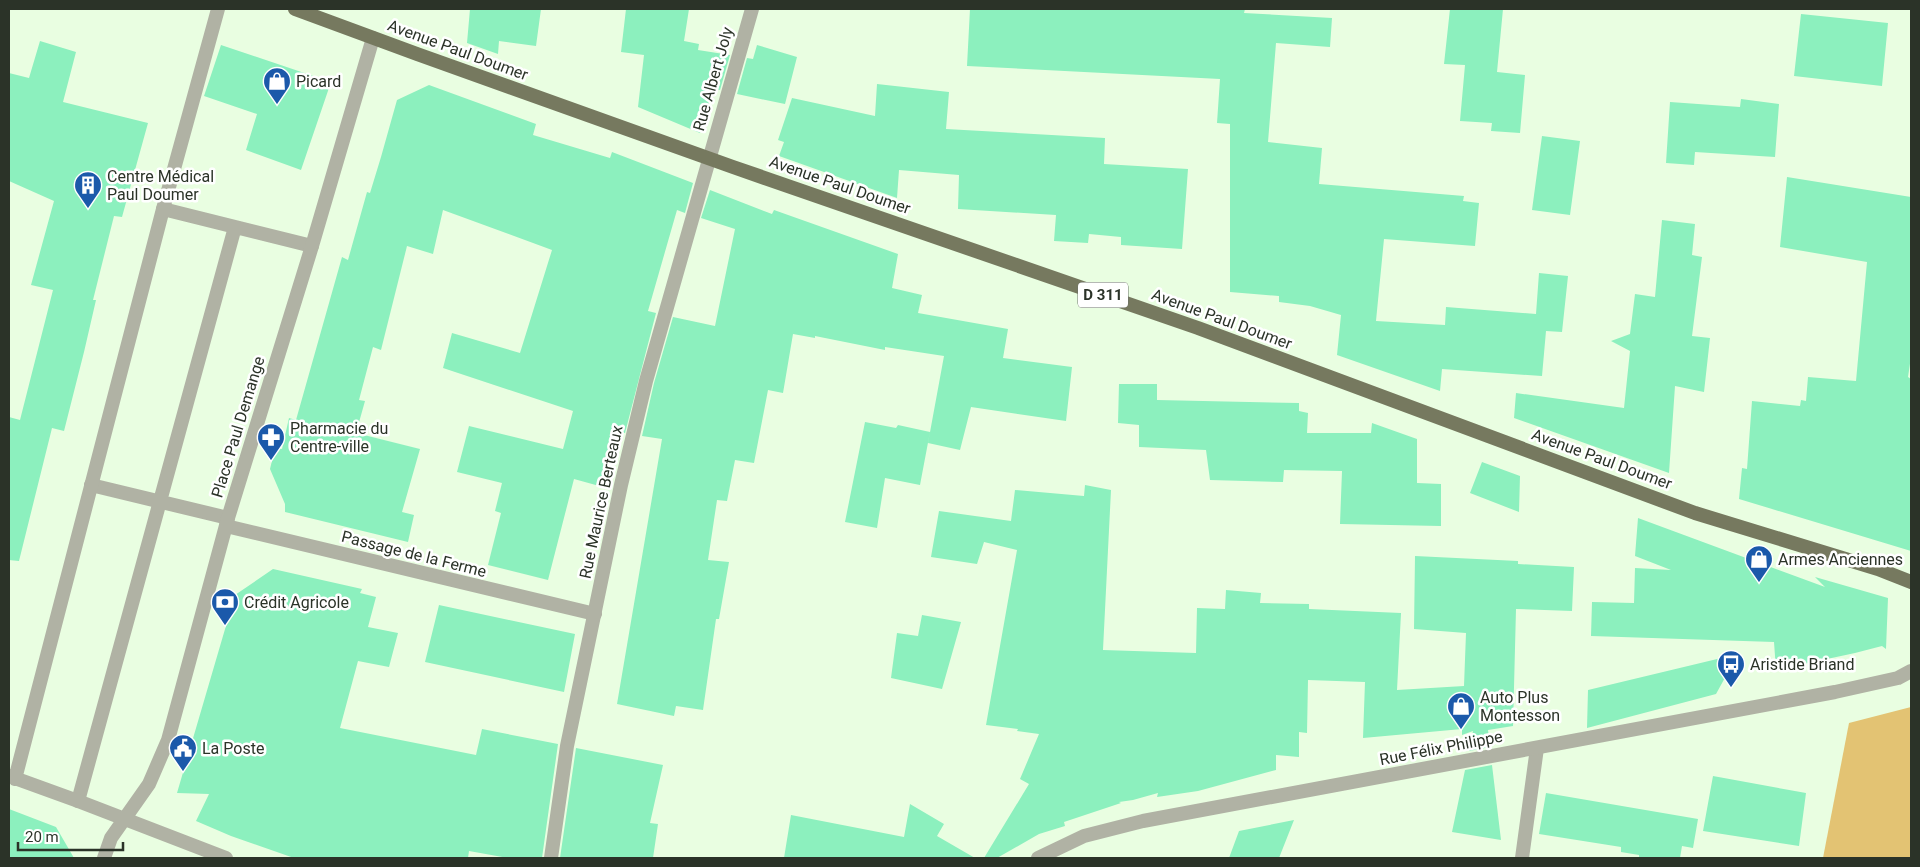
<svg xmlns="http://www.w3.org/2000/svg" width="1920" height="867" viewBox="0 0 1920 867" font-family="Roboto,sans-serif">
  <style>
    .green { fill: #e3c373 }
    .building { fill: #8cf0be }
    .lines { fill: none; stroke-linecap: round; stroke-linejoin: round }
    .service { stroke: #b0b2a4; stroke-width: 14 }
    .pedestrian { stroke: #b0b2a4; stroke-width: 14 }
    .minor { stroke: #b0b2a4; stroke-width: 14 }
    .tertiary { stroke: #b0b2a4; stroke-width: 14 }
    .primary { stroke: #76795f; stroke-width: 14 }
    .labels { text-anchor: middle; dominant-baseline: central; stroke-width: 5; stroke-linejoin: round; paint-order: stroke }
    .shield { fill: #fff; stroke: #6b7068; stroke-width: 1 }
    .shield-label { font-size: 15px; font-weight: bold; fill: #2b3328 }
    .street-label { font-size: 16px; fill: #2b3328; stroke: #fff }
    .poi-label { font-size: 16px; fill: #2b3328; stroke: #fff; text-anchor: start }
  </style>
  <rect width="100%" height="100%" fill="#e9fee1"/>
  <!-- green -->
  <path class="green" d="M 1911,707 L 1911,858 L 1823,858 L 1849,723 Z"/>
  <!-- building -->
  <path class="building" d="M 470,9 L 541,9 L 536,46 L 499,41 L 498,54 L 467,43 Z
    M 626,9 L 689,9 L 684,41 L 699,44 L 698,50 L 730,55 L 720,90 L 713,89 L 700,133 L 638,107 L 644,55 L 621,52 Z
    M 970,9 L 1245,9 L 1244,13 L 1332,18 L 1330,47 L 1276,43 L 1268,142 L 1322,148 L 1319,184 L 1464,196 L 1463,201 L 1479,203 L 1475,246 L 1384,239 L 1376,321 L 1445,325 L 1446,307 L 1536,314 L 1539,273 L 1568,276 L 1562,332 L 1546,331 L 1542,376 L 1442,369 L 1440,391 L 1337,355 L 1341,315 L 1310,306 L 1279,302 L 1279,296 L 1230,292 L 1230,124 L 1217,123 L 1220,79 L 967,66 Z
    M 1450,9 L 1503,9 L 1497,72 L 1525,75 L 1520,133 L 1491,131 L 1492,123 L 1460,121 L 1465,65 L 1444,64 Z
    M 1801,14 L 1888,23 L 1882,86 L 1794,76 Z
    M 40,41 L 76,52 L 63,102 L 148,123 L 122,217 L 114,216 L 93,300 L 96,300 L 84,352 L 64,431 L 52,428 L 19,561 L 9,560 L 9,417 L 20,420 L 53,290 L 31,285 L 54,201 L 9,181 L 9,73 L 29,78 Z
    M 221,45 L 331,82 L 301,170 L 246,150 L 257,114 L 204,96 Z
    M 757,45 L 797,57 L 785,104 L 737,94 L 747,58 L 753,59 Z
    M 877,84 L 949,92 L 946,129 L 1105,138 L 1104,164 L 1188,169 L 1182,249 L 1121,245 L 1121,237 L 1089,234 L 1088,243 L 1054,241 L 1056,215 L 958,209 L 959,175 L 899,170 L 897,198 L 779,156 L 784,142 L 778,140 L 792,98 L 875,116 Z
    M 429,85 L 536,124 L 533,135 L 610,158 L 612,152 L 693,183 L 685,213 L 677,210 L 648,311 L 656,313 L 625,433 L 614,431 L 603,487 L 574,479 L 548,580 L 488,565 L 501,513 L 495,511 L 502,483 L 457,472 L 469,426 L 563,449 L 573,411 L 443,368 L 452,333 L 520,353 L 552,250 L 443,210 L 433,254 L 407,246 L 381,350 L 373,347 L 359,400 L 365,401 L 356,433 L 420,449 L 402,512 L 414,515 L 408,542 L 285,512 L 285,504 L 270,469 L 275,448 L 282,449 L 289,418 L 296,420 L 342,257 L 348,260 L 367,192 L 370,193 L 381,157 L 397,100 Z
    M 1741,99 L 1779,104 L 1775,157 L 1695,152 L 1694,165 L 1666,163 L 1670,102 L 1740,107 Z
    M 1542,136 L 1580,141 L 1570,215 L 1532,210 Z
    M 1787,177 L 1911,197 L 1911,357 L 1908,377 L 1911,379 L 1911,551 L 1739,499 L 1742,468 L 1747,469 L 1752,401 L 1800,406 L 1801,400 L 1806,401 L 1808,377 L 1856,381 L 1867,262 L 1780,247 Z
    M 710,190 L 772,214 L 774,210 L 898,254 L 892,288 L 922,295 L 918,313 L 1008,329 L 1003,358 L 1072,367 L 1066,421 L 971,407 L 960,450 L 928,443 L 944,356 L 885,347 L 885,350 L 815,336 L 815,338 L 793,334 L 783,393 L 768,390 L 754,463 L 735,460 L 727,501 L 717,500 L 708,560 L 729,562 L 719,619 L 716,619 L 703,710 L 676,706 L 674,716 L 617,704 L 662,439 L 642,436 L 654,383 L 673,317 L 715,326 L 735,229 L 701,218 Z
    M 1662,220 L 1695,224 L 1692,255 L 1702,257 L 1692,336 L 1710,338 L 1704,392 L 1675,386 L 1669,473 L 1514,418 L 1516,393 L 1624,408 L 1630,351 L 1611,341 L 1630,334 L 1635,294 L 1655,297 Z
    M 1119,384 L 1157,384 L 1157,400 L 1299,403 L 1299,411 L 1308,413 L 1307,433 L 1371,433 L 1372,423 L 1417,439 L 1417,483 L 1441,484 L 1441,526 L 1340,524 L 1342,471 L 1284,470 L 1283,482 L 1210,480 L 1206,450 L 1139,447 L 1139,425 L 1118,423 Z
    M 865,422 L 896,428 L 898,425 L 930,432 L 920,485 L 885,478 L 877,528 L 845,522 Z
    M 1482,462 L 1520,476 L 1519,512 L 1470,493 Z
    M 1085,485 L 1111,490 L 1103,650 L 1196,653 L 1197,608 L 1225,609 L 1226,590 L 1261,593 L 1260,603 L 1309,604 L 1309,609 L 1401,613 L 1397,690 L 1464,686 L 1466,633 L 1414,629 L 1415,556 L 1518,561 L 1518,564 L 1574,567 L 1572,611 L 1516,609 L 1513,726 L 1488,730 L 1490,747 L 1469,751 L 1473,731 L 1462,735 L 1462,729 L 1363,738 L 1365,682 L 1308,680 L 1307,733 L 1299,732 L 1299,757 L 1276,755 L 1276,770 L 1198,791 L 1157,797 L 1158,793 L 1133,800 L 1119,802 L 1121,803 L 1064,822 L 1065,826 L 1039,834 L 997,858 L 984,858 L 1029,784 L 1020,779 L 1039,734 L 1017,731 L 1018,729 L 986,725 L 1017,550 L 984,542 L 977,564 L 931,557 L 939,511 L 1011,521 L 1015,490 L 1084,496 Z
    M 1638,518 L 1825,587 L 1815,577 L 1888,598 L 1886,649 L 1882,646 L 1855,653 L 1776,670 L 1774,642 L 1591,636 L 1592,602 L 1634,603 L 1635,568 L 1671,570 L 1635,556 Z
    M 273,569 L 362,589 L 360,593 L 376,597 L 368,627 L 398,633 L 389,667 L 358,661 L 340,728 L 476,755 L 482,729 L 558,744 L 542,858 L 508,858 L 469,851 L 468,858 L 294,858 L 231,836 L 196,821 L 209,794 L 177,793 L 235,595 Z
    M 439,605 L 575,634 L 564,692 L 425,662 Z
    M 922,615 L 961,622 L 942,689 L 891,678 L 897,633 L 918,636 Z
    M 1738,654 L 1716,694 L 1587,728 L 1588,690 Z
    M 576,748 L 663,765 L 650,823 L 658,824 L 653,858 L 560,858 Z
    M 1492,765 L 1501,840 L 1452,832 L 1465,770 Z
    M 1713,776 L 1806,793 L 1799,846 L 1703,831 Z
    M 1546,793 L 1698,819 L 1693,848 L 1682,846 L 1680,858 L 1639,858 L 1639,855 L 1621,852 L 1621,847 L 1539,834 Z
    M 910,804 L 944,824 L 937,836 L 975,858 L 784,858 L 791,815 L 904,837 Z
    M 9,809 L 56,827 L 74,858 L 9,858 Z
    M 1294,820 L 1279,858 L 1229,858 L 1239,831 Z"/>
  <g class="lines">
    <!-- service -->
    <path class="service" d="M 163,209 L 312,246
      M 91,485 L 228,518
      M 78,801 L 235,227"/>
    <!-- pedestrian -->
    <path class="pedestrian" d="M 226,526 L 595,614"/>
    <!-- minor -->
    <path class="minor" d="M 9,776 L 78,801 L 226,858
      M 15,779 L 163,209 L 218,9
      M 104,858 L 111,838 L 149,784 L 168,740 L 228,518 L 312,246 L 373,38
      M 551,858 L 567,746 L 621,485 L 646,381 L 752,9
      M 1522,858 L 1537,748"/>
    <!-- tertiary -->
    <path class="tertiary" d="M 1038,858 L 1084,836 L 1143,821 L 1835,692 L 1898,678 L 1911,671"/>
    <!-- primary -->
    <path class="primary" d="M 295,9 L 417,54 L 733,167 L 1198,328 L 1695,513 L 1878,569 L 1911,582"/>
  </g>
  <!-- icons -->
  <defs>
    <g id="shop-pin" transform="scale(1.4375)"><path d="M0 17L-7.5 6A9.5 9.5 0 1 1 7.5 6Z" fill="#1b59aa" stroke="#fff"/><path d="M-5-2.5h2.3a2.7 3.5 0 0 1 5.4 0H5L5.5 6h-11ZM-1.5-2.5h3a1.5 2.3 0 0 0-3 0Z" fill="#fff"/></g>
    <g id="building-pin" transform="scale(1.4375)"><path d="M0 17L-7.5 6A9.5 9.5 0 1 1 7.5 6Z" fill="#1b59aa" stroke="#fff"/><path d="M-4-6H4V6H1V3H-1V6H-4ZM-2.5-4.3h1.7v1.8h-1.7ZM.8-4.3h1.7v1.8H.8ZM-2.5-1h1.7V.8h-1.7ZM.8-1h1.7V.8H.8Z" fill="#fff"/></g>
    <g id="pharmacy-pin" transform="scale(1.4375)"><path d="M0 17L-7.5 6A9.5 9.5 0 1 1 7.5 6Z" fill="#1b59aa" stroke="#fff"/><path d="M-2-6h4v4h4v4h-4v4h-4v-4h-4v-4h4Z" fill="#fff"/></g>
    <g id="bank-pin" transform="scale(1.4375)"><path d="M0 17L-7.5 6A9.5 9.5 0 1 1 7.5 6Z" fill="#1b59aa" stroke="#fff"/><path d="M-6-4H6V4H-6ZM0-2.3a2.3 2.3 0 1 0 0 4.6a2.3 2.3 0 1 0 0-4.6Z" fill="#fff"/></g>
    <g id="bus-pin" transform="scale(1.4375)"><path d="M0 17L-7.5 6A9.5 9.5 0 1 1 7.5 6Z" fill="#1b59aa" stroke="#fff"/><path d="M-5-6H5V4H4V6H2V4H-2V6H-4V4H-5ZM-3.5-4V0h7V-4ZM-3.5 1.2v1.5H-2V1.2ZM2 1.2v1.5H3.5V1.2Z" fill="#fff"/></g>
    <g id="civic-pin" transform="scale(1.4375)"><path d="M0 17L-7.5 6A9.5 9.5 0 1 1 7.5 6Z" fill="#1b59aa" stroke="#fff"/><path d="M-.6-6.5H3V-4.5H.6V-3L4-1V1h2V6H-6V1h2V-1L-.6-3ZM-1.2 2.5V6h2.4V2.5Z" fill="#fff"/></g>
  </defs>
  <g fill-rule="evenodd">
    <use href="#shop-pin" x="277" y="81"/>
    <use href="#building-pin" x="88" y="185"/>
    <use href="#pharmacy-pin" x="271" y="437"/>
    <use href="#shop-pin" x="1759" y="559"/>
    <use href="#bank-pin" x="225" y="602"/>
    <use href="#bus-pin" x="1731" y="664"/>
    <use href="#shop-pin" x="1461" y="706"/>
    <use href="#civic-pin" x="183" y="748"/>
  </g>
  <g class="labels">
    <!-- shield labels -->
    <rect class="shield" x="1078" y="282.5" width="50" height="25" rx="4"/>
    <g class="shield-label">
      <text x="1103" y="295">D 311</text>
    </g>
    <!-- street labels -->
    <g class="street-label">
      <text transform="translate(458 50) rotate(20)">Avenue Paul Doumer</text>
      <text transform="translate(713 79) rotate(-74)">Rue Albert Joly</text>
      <text transform="translate(840 185) rotate(19)">Avenue Paul Doumer</text>
      <text transform="translate(1222 319) rotate(20)">Avenue Paul Doumer</text>
      <text transform="translate(238 427) rotate(-73)">Place Paul Demange</text>
      <text transform="translate(1602 459) rotate(20)">Avenue Paul Doumer</text>
      <text transform="translate(601 502) rotate(-78)">Rue Maurice Berteaux</text>
      <text transform="translate(414 554) rotate(14)">Passage de la Ferme</text>
      <text transform="translate(1441 748) rotate(-11)">Rue Félix Philippe</text>
    </g>
    <!-- poi labels -->
    <g class="poi-label">
      <text x="296" y="81">Picard</text>
      <text x="107" y="176">Centre Médical<tspan x="107" dy="18">Paul Doumer</tspan></text>
      <text x="290" y="428">Pharmacie du<tspan x="290" dy="18">Centre-ville</tspan></text>
      <text x="1778" y="559">Armes Anciennes</text>
      <text x="244" y="602">Crédit Agricole</text>
      <text x="1750" y="664">Aristide Briand</text>
      <text x="1480" y="697">Auto Plus<tspan x="1480" dy="18">Montesson</tspan></text>
      <text x="202" y="748">La Poste</text>
    </g>
  </g>
  <!-- border -->
  <rect width="1920" height="867" fill="none" stroke="#2b3328" stroke-width="20"/>
  <!-- scale -->
  <path d="M18 842v8h105v-8" fill="none" stroke="#2b3328" stroke-width="2.5"/>
  <text x="25" y="842" font-size="15" fill="#2b3328" stroke="#ffffff" stroke-width="4" paint-order="stroke">20 m</text>
</svg>
